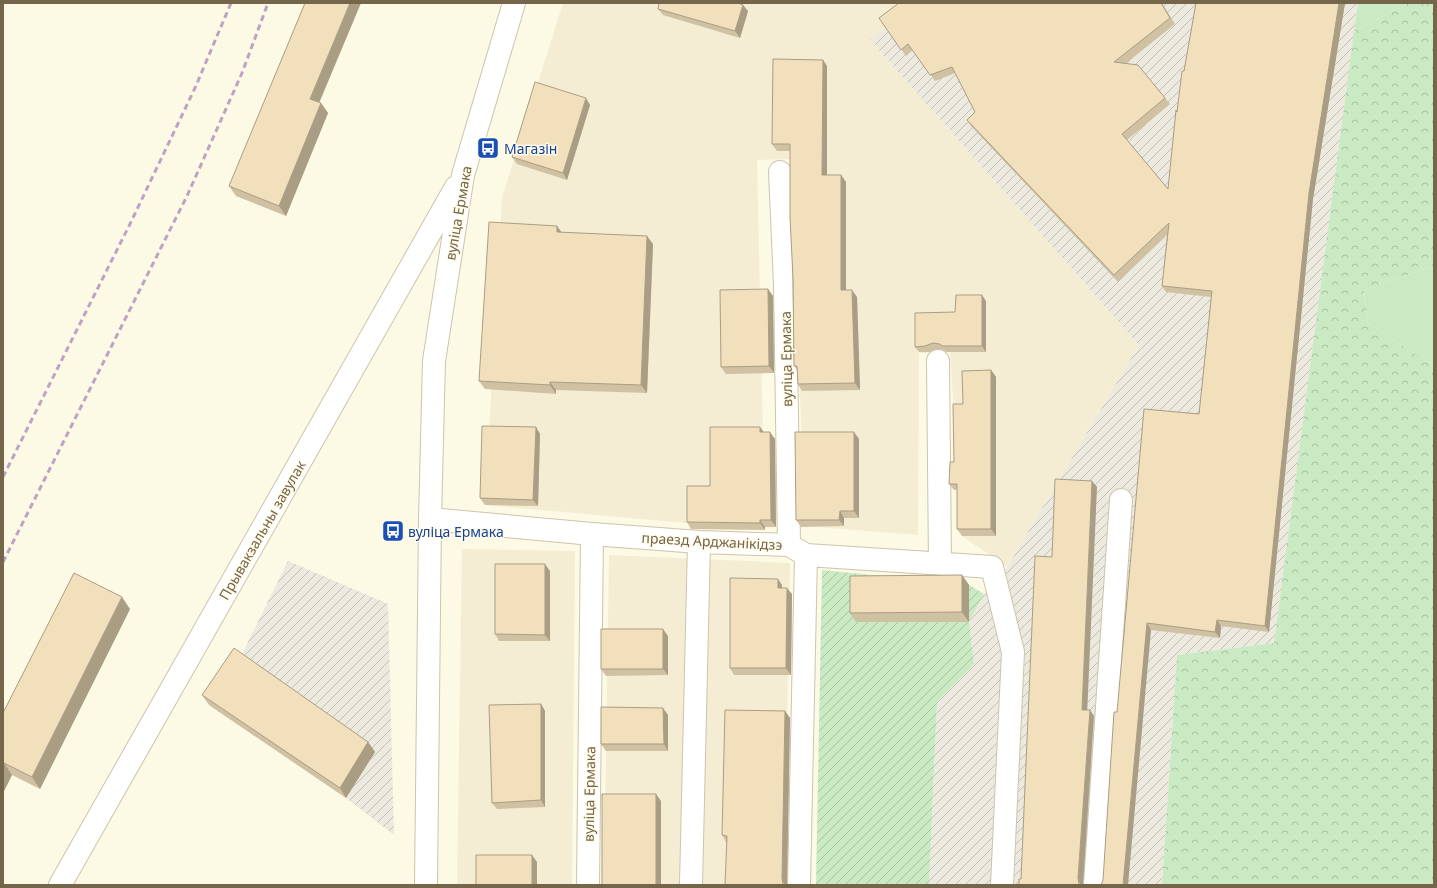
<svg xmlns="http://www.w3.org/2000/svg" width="1437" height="888" viewBox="0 0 1437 888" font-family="'Noto Sans',sans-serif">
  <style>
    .residential { fill: #f4edd3 }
    .industrial { fill: url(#industrial-furrows) }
    .grass { fill: #c9eac3 }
    .forest { fill: url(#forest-crowns) }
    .garden { fill: url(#garden-furrows) }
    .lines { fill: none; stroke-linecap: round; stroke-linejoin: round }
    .minor-casing { stroke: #cec4ab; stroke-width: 24 }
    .minor { stroke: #fff; stroke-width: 22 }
    .rail { stroke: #bfa3c6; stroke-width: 3; stroke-dasharray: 6 4; stroke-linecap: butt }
    .wall { fill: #d0c1a3 }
    .shaded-wall { fill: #a99d84 }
    .building { fill: #f2e0bd; stroke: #a99d84 }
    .labels { text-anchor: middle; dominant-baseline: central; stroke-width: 3; stroke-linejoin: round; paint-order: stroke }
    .transit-label { font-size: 14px; fill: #164399; stroke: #fffceb; text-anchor: start }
    .street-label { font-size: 14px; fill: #75654a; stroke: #fffceb }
  </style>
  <defs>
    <pattern id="industrial-furrows" width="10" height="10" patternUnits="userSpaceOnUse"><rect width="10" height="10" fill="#ece9df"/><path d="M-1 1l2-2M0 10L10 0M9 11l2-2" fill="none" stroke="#c4c0b7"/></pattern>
    <pattern id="forest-crowns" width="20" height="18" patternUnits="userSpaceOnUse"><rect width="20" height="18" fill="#c9eac3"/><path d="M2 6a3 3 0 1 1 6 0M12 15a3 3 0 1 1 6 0" fill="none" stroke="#a8c1a0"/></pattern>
    <pattern id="garden-furrows" width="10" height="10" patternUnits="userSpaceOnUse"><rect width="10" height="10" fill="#c9eac3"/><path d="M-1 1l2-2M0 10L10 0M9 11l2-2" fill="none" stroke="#a8c1a0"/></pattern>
  </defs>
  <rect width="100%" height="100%" fill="#fcf9e5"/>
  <!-- residential -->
  <path class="residential" d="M 563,3 L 914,3 L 870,40 L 1139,345 L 1007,567 L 962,536 L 950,352 L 919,353 L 918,535 L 805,526 L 791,159 L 757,160 L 765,530 L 485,505 L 502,197 Z
    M 462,549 L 575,551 L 572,885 L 457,885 Z
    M 609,555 L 790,563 L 784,885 L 604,885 Z"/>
  <!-- industrial -->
  <path class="industrial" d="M 914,3 L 1358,3 L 1274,643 L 1177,655 L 1162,885 L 929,885 L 937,702 L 974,664 L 969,622 L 984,594 L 1000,579 L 1139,345 L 870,40 Z
    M 288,561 L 388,604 L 394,835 L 346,798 L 209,705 L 240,658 Z"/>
  <!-- grass -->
  <path class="grass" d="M 1358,3 L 1409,3 L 1354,31 Z
    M 1434,266 L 1434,363 L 1427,362 L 1368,323 L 1364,290 Z"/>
  <!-- forest -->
  <path class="forest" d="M 1409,3 L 1434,3 L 1434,266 L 1364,290 L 1368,323 L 1427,362 L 1434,363 L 1434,885 L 1162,885 L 1177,655 L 1274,643 L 1354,31 Z"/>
  <!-- garden -->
  <path class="garden" d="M 822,570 L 969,585 L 984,594 L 969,622 L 974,664 L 937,702 L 929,885 L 816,885 Z"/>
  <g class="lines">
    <!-- minor casing -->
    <g class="minor-casing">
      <path id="minor" d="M 780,172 L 785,285 L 789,545
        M 938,361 L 940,564
        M 430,519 L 592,534 L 699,542 L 789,545 L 806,555 L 992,567 L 1013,652 L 1002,885
        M 60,885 L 456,187
        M 426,885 L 430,519 L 434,361 L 463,175 L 514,3
        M 588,885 L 592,534
        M 691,885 L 699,542
        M 799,885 L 806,555
        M 1095,885 L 1121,500"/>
    </g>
    <!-- minor -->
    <use href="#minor" class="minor"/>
    <!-- rail -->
    <path class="rail" d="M 3,477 L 130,224 L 195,88 L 231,3
      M 3,562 L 187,196 L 242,73 L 268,3"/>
  </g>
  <!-- wall -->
  <path class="wall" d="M 1162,3 L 1175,24 L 1125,64 L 1165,98 L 1170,104 L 1127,140 L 1168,189 L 1177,112 L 1196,3 L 1345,3 L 1313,199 L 1269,632 L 1221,626 L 1220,638 L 1151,630 L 1103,880 L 1117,712 L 1199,414 L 1211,297 L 1166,292 L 1162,286 L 1167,235 L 1118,282 L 971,126 L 967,120 L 975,112 L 955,73 L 935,81 L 913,50 L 906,56 L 879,18 Z
    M 658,9 L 748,11 L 740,38 L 663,15 Z
    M 823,60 L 827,66 L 827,175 L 841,175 L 846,182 L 846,290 L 857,297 L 860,390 L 802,391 L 798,384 L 797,370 L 794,366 L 790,151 L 777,151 L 772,144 Z
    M 319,103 L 321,103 L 328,113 L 286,216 L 236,196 L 229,186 Z
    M 590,105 L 567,180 L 517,164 L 512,157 Z
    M 562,233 L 653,244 L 647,393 L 556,390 L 556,394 L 485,389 L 479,381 Z
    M 768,289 L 773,296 L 774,373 L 726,374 L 721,367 Z
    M 986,301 L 986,352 L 946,352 L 944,350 L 937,349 L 930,352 L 919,352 L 915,347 L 955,312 Z
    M 991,370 L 996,377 L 996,536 L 962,536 L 957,529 L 957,490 L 954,490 L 949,484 L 954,462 L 963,404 Z
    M 536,427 L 540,434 L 538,506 L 485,505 L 480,498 Z
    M 764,432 L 775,439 L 776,527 L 765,527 L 765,530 L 691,529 L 687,522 L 710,486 Z
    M 859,439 L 859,518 L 844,518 L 844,526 L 801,527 L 796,520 Z
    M 550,571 L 550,641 L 499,641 L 495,634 Z
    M 962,575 L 969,585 L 969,622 L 856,622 L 850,613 Z
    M 782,585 L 782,588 L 792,594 L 791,675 L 734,675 L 730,668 Z
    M 130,609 L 40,789 L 12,775 L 3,793 L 3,713 Z
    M 668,636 L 668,675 L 606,676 L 601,669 Z
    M 202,695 L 368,742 L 375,752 L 346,798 L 209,705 Z
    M 541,704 L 545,711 L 545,807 L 497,809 L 492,803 Z
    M 785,711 L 790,718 L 787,885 L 726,842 L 722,835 Z
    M 668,715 L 668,751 L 606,751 L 601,744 Z"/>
  <!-- shaded-wall -->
  <path class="shaded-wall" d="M 350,3 L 361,3 L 317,108 L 310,99 Z
    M 1339,3 L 1345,3 L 1313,199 L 1269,632 L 1265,626 L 1309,193 Z
    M 743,5 L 748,11 L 740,38 L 735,31 Z
    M 823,60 L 827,66 L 827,182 L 822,175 Z
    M 586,98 L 590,105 L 567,180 L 563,173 Z
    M 321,103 L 328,113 L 286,216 L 279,206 Z
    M 841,175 L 846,182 L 846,297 L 841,290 Z
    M 557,226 L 563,234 L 557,232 Z
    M 647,236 L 653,244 L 647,393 L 641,385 Z
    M 768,289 L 773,296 L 774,373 L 769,366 Z
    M 852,290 L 857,297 L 860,390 L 855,383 Z
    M 982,295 L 986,301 L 986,352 L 982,346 Z
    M 991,370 L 996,377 L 996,536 L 991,529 Z
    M 550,382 L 556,390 L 556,394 L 550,385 Z
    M 536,427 L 540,434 L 538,506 L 533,500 Z
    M 760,427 L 765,434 L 760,432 Z
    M 770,432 L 775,439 L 776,527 L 771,520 Z
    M 854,432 L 859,439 L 859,518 L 854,511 Z
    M 1092,481 L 1097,487 L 1087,716 L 1082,710 Z
    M 840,511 L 844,518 L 844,526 L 839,520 Z
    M 760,520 L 765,527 L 765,530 L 760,523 Z
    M 545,564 L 550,571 L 550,641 L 545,635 Z
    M 962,575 L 969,585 L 969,622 L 962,612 Z
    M 778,579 L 782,585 L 782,595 L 778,588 Z
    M 787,588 L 792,594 L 791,675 L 786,668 Z
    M 122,597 L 130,609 L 40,789 L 32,777 Z
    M 1217,620 L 1221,626 L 1220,638 L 1215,632 Z
    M 1147,623 L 1151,630 L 1128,885 L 1123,885 Z
    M 663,629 L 668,636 L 668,675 L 663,669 Z
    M 541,704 L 545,711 L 545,807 L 541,800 Z
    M 663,708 L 668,715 L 668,751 L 664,744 Z
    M 1090,710 L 1094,716 L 1083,885 L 1080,885 L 1078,878 Z
    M 785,711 L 790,718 L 787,885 L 784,885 L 782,878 Z
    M 368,742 L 375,752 L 346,798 L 340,788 Z
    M 4,763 L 12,775 L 3,793 L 3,764 Z
    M 656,794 L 661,801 L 661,885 L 656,885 Z
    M 532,855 L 537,862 L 537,885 L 532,885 Z"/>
  <!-- building -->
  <path class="building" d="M 305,3 L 350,3 L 310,99 L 321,103 L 279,206 L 229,186 Z
    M 659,3 L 738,3 L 743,5 L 735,31 L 658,9 Z
    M 899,3 L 1161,3 L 1170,18 L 1114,62 L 1138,65 L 1165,98 L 1122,134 L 1168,189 L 1176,110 L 1177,112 L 1182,71 L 1184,71 L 1196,3 L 1339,3 L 1309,193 L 1265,626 L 1217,620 L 1215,632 L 1147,623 L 1123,885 L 1101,885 L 1103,880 L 1114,712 L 1117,712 L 1144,409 L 1199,414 L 1212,291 L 1162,286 L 1169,223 L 1114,275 L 967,120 L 975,112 L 952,67 L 930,75 L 908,44 L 901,50 L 879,18 Z
    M 773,59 L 823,60 L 822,175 L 841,175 L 841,290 L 852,290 L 855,383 L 798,384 L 797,366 L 794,366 L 793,278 L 790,217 L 790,144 L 772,144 Z
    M 535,82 L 586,98 L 563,173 L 512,157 Z
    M 489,222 L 557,226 L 557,232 L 647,236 L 641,385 L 550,382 L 550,385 L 479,381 Z
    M 768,289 L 769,366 L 721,367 L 720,290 Z
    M 956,295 L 982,295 L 982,346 L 942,346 L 940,344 L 933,343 L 925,346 L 915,347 L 915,313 L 955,312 Z
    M 991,370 L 991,529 L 957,529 L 957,484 L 949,484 L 950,462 L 954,462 L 953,404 L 963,404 L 962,371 Z
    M 482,426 L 536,427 L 533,500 L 480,498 Z
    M 710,427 L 760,427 L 760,432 L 770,432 L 771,520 L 760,520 L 760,523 L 687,522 L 687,486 L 710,486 Z
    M 795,432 L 854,432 L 854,511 L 840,511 L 839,520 L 796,520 Z
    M 1055,479 L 1092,481 L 1082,710 L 1090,710 L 1078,878 L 1079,884 L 1080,885 L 1019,885 L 1019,879 L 1021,879 L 1035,556 L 1052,557 Z
    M 495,564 L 545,564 L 545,635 L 495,634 Z
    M 74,573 L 122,597 L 32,777 L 4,763 L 3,764 L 3,713 Z
    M 962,575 L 962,612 L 850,613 L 850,576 Z
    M 730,578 L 778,579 L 778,588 L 787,588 L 786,668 L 730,668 Z
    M 601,629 L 663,629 L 663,669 L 601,669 Z
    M 234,648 L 368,742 L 340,788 L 202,695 Z
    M 541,704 L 541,800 L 492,803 L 489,705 Z
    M 601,707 L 663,708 L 664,744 L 601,744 Z
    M 725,710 L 785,711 L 782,878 L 783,884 L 784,885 L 725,885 L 727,836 L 722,835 Z
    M 602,794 L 656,794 L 656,885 L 602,885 Z
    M 476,855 L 532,855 L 532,885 L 476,885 Z"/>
  <!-- icons -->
  <defs>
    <g id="bus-square" transform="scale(1.15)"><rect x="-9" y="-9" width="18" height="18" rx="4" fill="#1a4fb4" stroke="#fffceb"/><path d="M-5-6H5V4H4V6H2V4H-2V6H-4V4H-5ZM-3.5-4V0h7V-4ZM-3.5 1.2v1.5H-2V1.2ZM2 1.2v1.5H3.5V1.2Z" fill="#fff"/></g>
  </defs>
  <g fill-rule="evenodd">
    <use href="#bus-square" x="488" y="148"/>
    <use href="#bus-square" x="393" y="531"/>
  </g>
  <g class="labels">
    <!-- transit labels -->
    <g class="transit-label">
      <text x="504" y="148">Магазін</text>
      <text x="408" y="531">вуліца Ермака</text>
    </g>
    <!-- street labels -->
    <g class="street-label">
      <text transform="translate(458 213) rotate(-80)">вуліца Ермака</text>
      <text transform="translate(786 359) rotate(-91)">вуліца Ермака</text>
      <text transform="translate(262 530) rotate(-60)">Прывакзальны завулак</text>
      <text transform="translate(712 541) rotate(3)">праезд Арджанікідзэ</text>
      <text transform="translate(589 794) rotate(-89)">вуліца Ермака</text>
    </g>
  </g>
  <!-- border -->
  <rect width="1437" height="888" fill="none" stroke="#75654a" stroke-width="8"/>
</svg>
